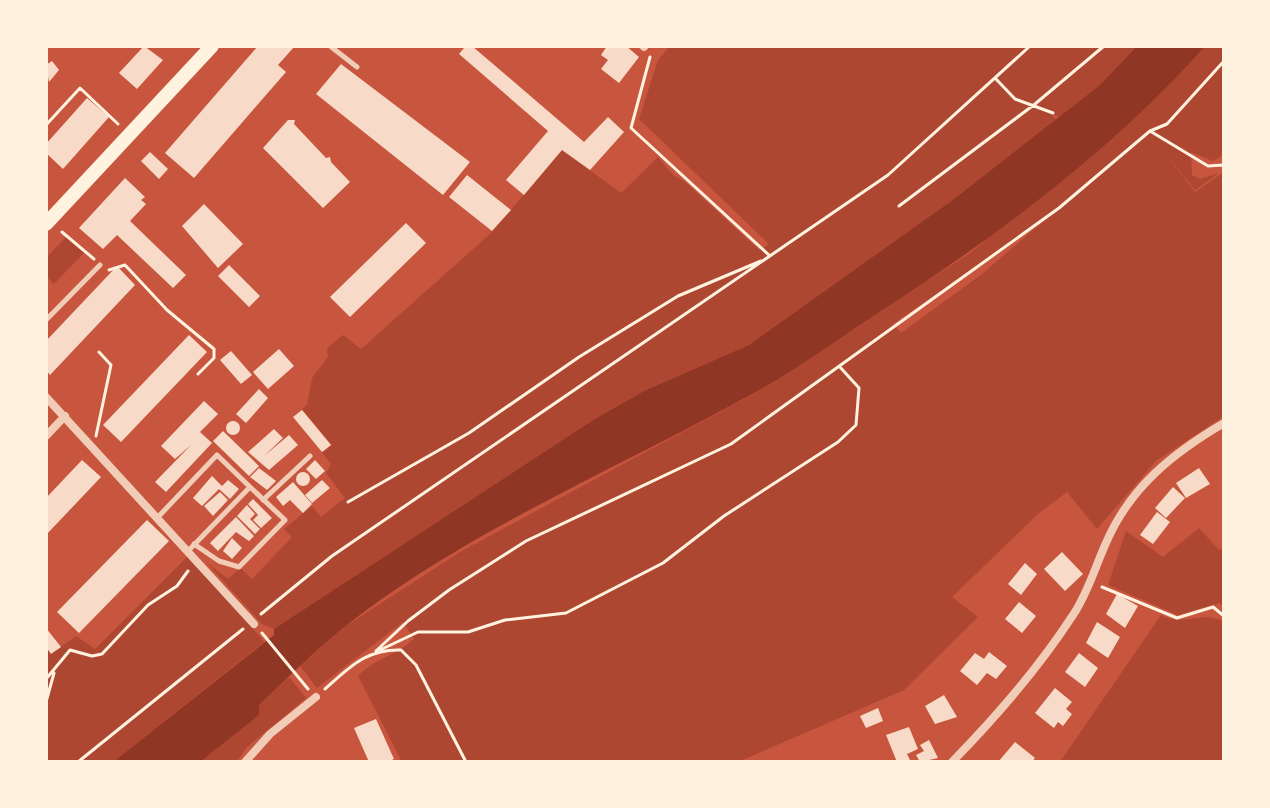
<svg xmlns="http://www.w3.org/2000/svg" width="1270" height="808" viewBox="0 0 1270 808" font-family="Arial,sans-serif">
  <style>
    .green { fill: #ae4732; fill-rule: evenodd }
    .water { fill: #8f3625 }
    .building { fill: #f7dbc8 }
    .lines { fill: none; stroke-linecap: round; stroke-linejoin: round }
    .path { stroke: #fff3e0; stroke-width: 3 }
    .service { stroke: #f1ccb7; stroke-width: 5 }
    .minor { stroke: #f1ccb7; stroke-width: 8 }
    .primary { stroke: #fff3e0; stroke-width: 14 }
  </style>
  <rect width="100%" height="100%" fill="#c8553d"/>
  <!-- green -->
  <path class="green" d="M 670,46 L 1137,46 L 1100,85 L 1059,117 L 1051,113 L 1056,120 L 895,244 L 749,345 L 644,391 L 593,420 L 274,629 L 262,624 L 207,563 L 228,579 L 240,568 L 252,579 L 292,537 L 284,529 L 312,506 L 321,517 L 345,498 L 326,473 L 331,464 L 322,453 L 332,445 L 302,409 L 307,405 L 312,378 L 328,357 L 327,348 L 343,335 L 361,349 L 490,234 L 562,150 L 621,193 L 658,157 L 674,176 L 683,180 L 759,250 L 769,244 L 639,119 L 658,60 Z
    M 1205,46 L 1224,46 L 1224,155 L 1213,161 L 1191,152 L 1192,175 L 1200,179 L 1219,173 L 1195,190 L 1156,142 L 1195,192 L 1224,172 L 1224,416 L 1156,461 L 1097,529 L 1067,492 L 1039,513 L 952,597 L 978,617 L 904,690 L 738,762 L 402,762 L 358,676 C 374,659 397,655 414,639 L 403,622 L 317,688 L 300,666 L 343,628 L 460,552 L 755,393 L 970,253 L 1121,129 ZM 1059,208 L 982,274 L 901,333 L 893,324 Z
    M 66,237 L 84,253 L 54,284 L 46,276 L 46,258 Z
    M 1199,528 L 1219,550 L 1224,547 L 1224,606 L 1219,603 L 1178,615 L 1108,585 L 1126,531 L 1163,557 Z
    M 192,552 L 264,642 L 113,762 L 46,762 L 46,647 L 52,653 L 76,636 L 95,649 Z
    M 1161,615 C 1182,628 1203,609 1224,622 L 1224,762 L 1060,762 Z
    M 289,677 L 306,698 L 247,747 L 236,762 L 200,762 L 259,715 L 259,705 Z"/>
  <!-- water -->
  <path class="water" d="M 1137,46 L 1205,46 C 1117,146 996,237 884,309 C 840,337 798,369 752,394 C 619,468 462,533 343,628 C 314,652 286,679 259,705 L 259,715 L 200,762 L 113,762 L 274,635 L 274,629 L 593,420 L 644,391 L 749,345 L 950,202 L 1100,85 Z"/>
  <!-- building -->
  <path class="building" d="M 144,46 L 163,60 L 137,89 L 119,73 Z
    M 258,46 L 295,46 L 278,65 L 286,72 L 194,178 L 165,153 Z
    M 462,46 L 472,46 L 584,142 L 608,117 L 624,132 L 590,170 L 562,150 L 524,195 L 506,180 L 548,131 L 459,54 L 464,48 Z
    M 607,46 L 626,46 L 639,57 L 619,83 L 601,69 L 608,60 L 601,55 Z
    M 52,61 L 59,70 L 49,82 L 46,65 Z
    M 341,64 L 470,162 L 443,195 L 316,94 Z
    M 87,98 L 109,117 L 63,169 L 46,153 L 46,144 Z
    M 288,120 L 295,120 L 294,124 L 326,158 L 330,157 L 331,162 L 350,182 L 323,208 L 263,148 Z
    M 150,152 L 168,169 L 159,179 L 141,161 Z
    M 467,175 L 511,210 L 492,231 L 449,197 Z
    M 125,178 L 145,197 L 141,200 L 146,204 L 130,221 L 186,275 L 173,288 L 117,235 L 103,249 L 79,228 Z
    M 204,204 L 243,244 L 218,268 L 182,226 Z
    M 406,223 L 426,243 L 350,317 L 330,297 Z
    M 229,265 L 260,296 L 249,307 L 218,276 Z
    M 117,266 L 135,285 L 50,375 L 46,370 L 46,341 Z
    M 189,335 L 207,352 L 121,442 L 103,425 Z
    M 279,349 L 294,366 L 268,389 L 253,372 Z
    M 231,351 L 252,375 L 241,384 L 220,360 Z
    M 259,389 L 268,398 L 246,423 L 236,414 Z
    M 204,401 L 218,414 L 200,432 L 212,443 L 166,492 L 155,482 L 191,445 L 175,459 L 161,446 Z
    M 302,410 L 331,445 L 322,452 L 293,417 Z
    M226 428a7 7 0 1 1 14 0a7 7 0 1 1-14 0Z
    M 274,429 L 283,438 L 264,456 L 289,435 L 298,445 L 269,470 L 248,452 Z
    M 223,431 L 259,466 L 249,476 L 213,441 Z
    M 82,460 L 101,477 L 46,535 L 46,498 Z
    M 315,460 L 325,471 L 316,479 L 306,469 Z
    M 259,468 L 276,481 L 267,490 L 250,477 Z
    M 1199,468 L 1210,484 L 1186,498 L 1176,483 Z
    M296 479a7 7 0 1 1 14 0a7 7 0 1 1-14 0Z
    M 212,476 L 222,486 L 228,480 L 239,489 L 230,499 L 219,489 L 202,506 L 193,498 Z
    M 322,480 L 330,488 L 312,503 L 305,495 Z
    M 293,482 L 312,504 L 303,513 L 290,500 L 283,506 L 276,497 Z
    M 1173,487 L 1185,498 L 1166,518 L 1155,508 Z
    M 220,492 L 228,500 L 213,516 L 204,506 Z
    M 253,499 L 272,518 L 261,528 L 253,520 L 258,515 L 248,504 Z
    M 247,505 L 255,514 L 250,519 L 260,529 L 255,534 L 237,516 Z
    M 1157,512 L 1170,522 L 1153,544 L 1140,535 Z
    M 236,517 L 254,536 L 249,541 L 236,532 L 218,551 L 210,543 Z
    M 147,520 L 169,541 L 79,633 L 57,612 Z
    M 232,538 L 242,548 L 232,559 L 223,551 Z
    M 1062,552 L 1083,574 L 1065,591 L 1044,569 Z
    M 1025,563 L 1037,574 L 1021,595 L 1008,584 Z
    M 1117,594 L 1138,606 L 1125,628 L 1106,614 Z
    M 1019,602 L 1036,616 L 1022,633 L 1005,619 Z
    M 1097,622 L 1120,637 L 1108,658 L 1086,643 Z
    M 46,628 L 61,647 L 51,654 L 46,647 Z
    M 989,652 L 1007,666 L 996,679 L 987,673 L 977,685 L 960,671 L 975,653 L 984,659 Z
    M 1079,653 L 1098,668 L 1085,687 L 1065,672 Z
    M 1055,688 L 1072,702 L 1066,709 L 1072,714 L 1063,726 L 1058,722 L 1054,728 L 1035,713 Z
    M 944,695 L 957,717 L 935,724 L 925,706 Z
    M 878,708 L 883,721 L 866,728 L 860,716 Z
    M 376,719 L 394,759 L 387,762 L 369,762 L 354,728 Z
    M 909,727 L 918,749 L 907,754 L 910,760 L 897,762 L 886,735 Z
    M 929,740 L 938,758 L 920,762 L 916,755 L 924,751 L 920,745 Z
    M 1015,742 L 1035,758 L 1032,762 L 998,762 Z"/>
  <g class="lines">
    <!-- path -->
    <path class="path" d="M 650,57 L 631,128 L 770,256
      M 996,79 L 1015,99 L 1053,113
      M 46,125 L 80,88 L 118,124
      M 1150,131 L 1167,124 L 1224,61
      M 899,206 L 1035,104 L 1104,46
      M 62,232 L 94,259
      M 109,270 L 125,265 L 167,310 L 214,349 L 214,358 L 198,374
      M 96,436 L 111,365 L 99,352
      M 348,502 L 469,433 L 579,357 L 678,296 L 761,261
      M 1102,587 L 1177,618 L 1213,607 L 1224,616
      M 261,614 L 332,556 L 888,175 L 1030,46
      M 262,633 L 308,689
      M 380,650 L 418,632 L 468,632 L 505,620 L 566,613 L 663,563 L 724,516 L 838,442 L 856,425 L 859,388 L 839,366
      M 376,651 L 408,621 L 449,590 L 526,541 L 731,444 L 1059,208 L 1150,131 L 1208,166 L 1224,165
      M 46,679 L 70,650 L 92,656 L 102,654 L 148,605 L 177,586 L 188,571
      M 325,689 C 350,667 366,649 401,650 L 416,665 L 466,762
      M 46,702 L 54,673
      M 78,762 L 243,629"/>
    <!-- service -->
    <path class="service" d="M 330,46 L 357,67
      M 46,320 L 100,265
      M 263,500 L 310,456
      M 158,517 L 217,455 L 250,487 L 189,550
      M 194,544 L 219,561 L 239,567 L 285,520 L 250,487"/>
    <!-- minor -->
    <path class="minor" d="M 643,46 L 644,47
      M 46,397 L 254,624
      M 46,436 L 65,416
      M 245,762 L 270,734 L 316,697
      M 952,762 C 997,716 1038,669 1073,615 C 1088,593 1095,567 1106,543 C 1130,487 1173,453 1224,423"/>
    <!-- primary -->
    <path class="primary" d="M 46,224 L 212,46"/>
  </g>
  <!-- border -->
  <rect width="1270" height="808" fill="none" stroke="#fff3e0" stroke-width="96"/>
</svg>
